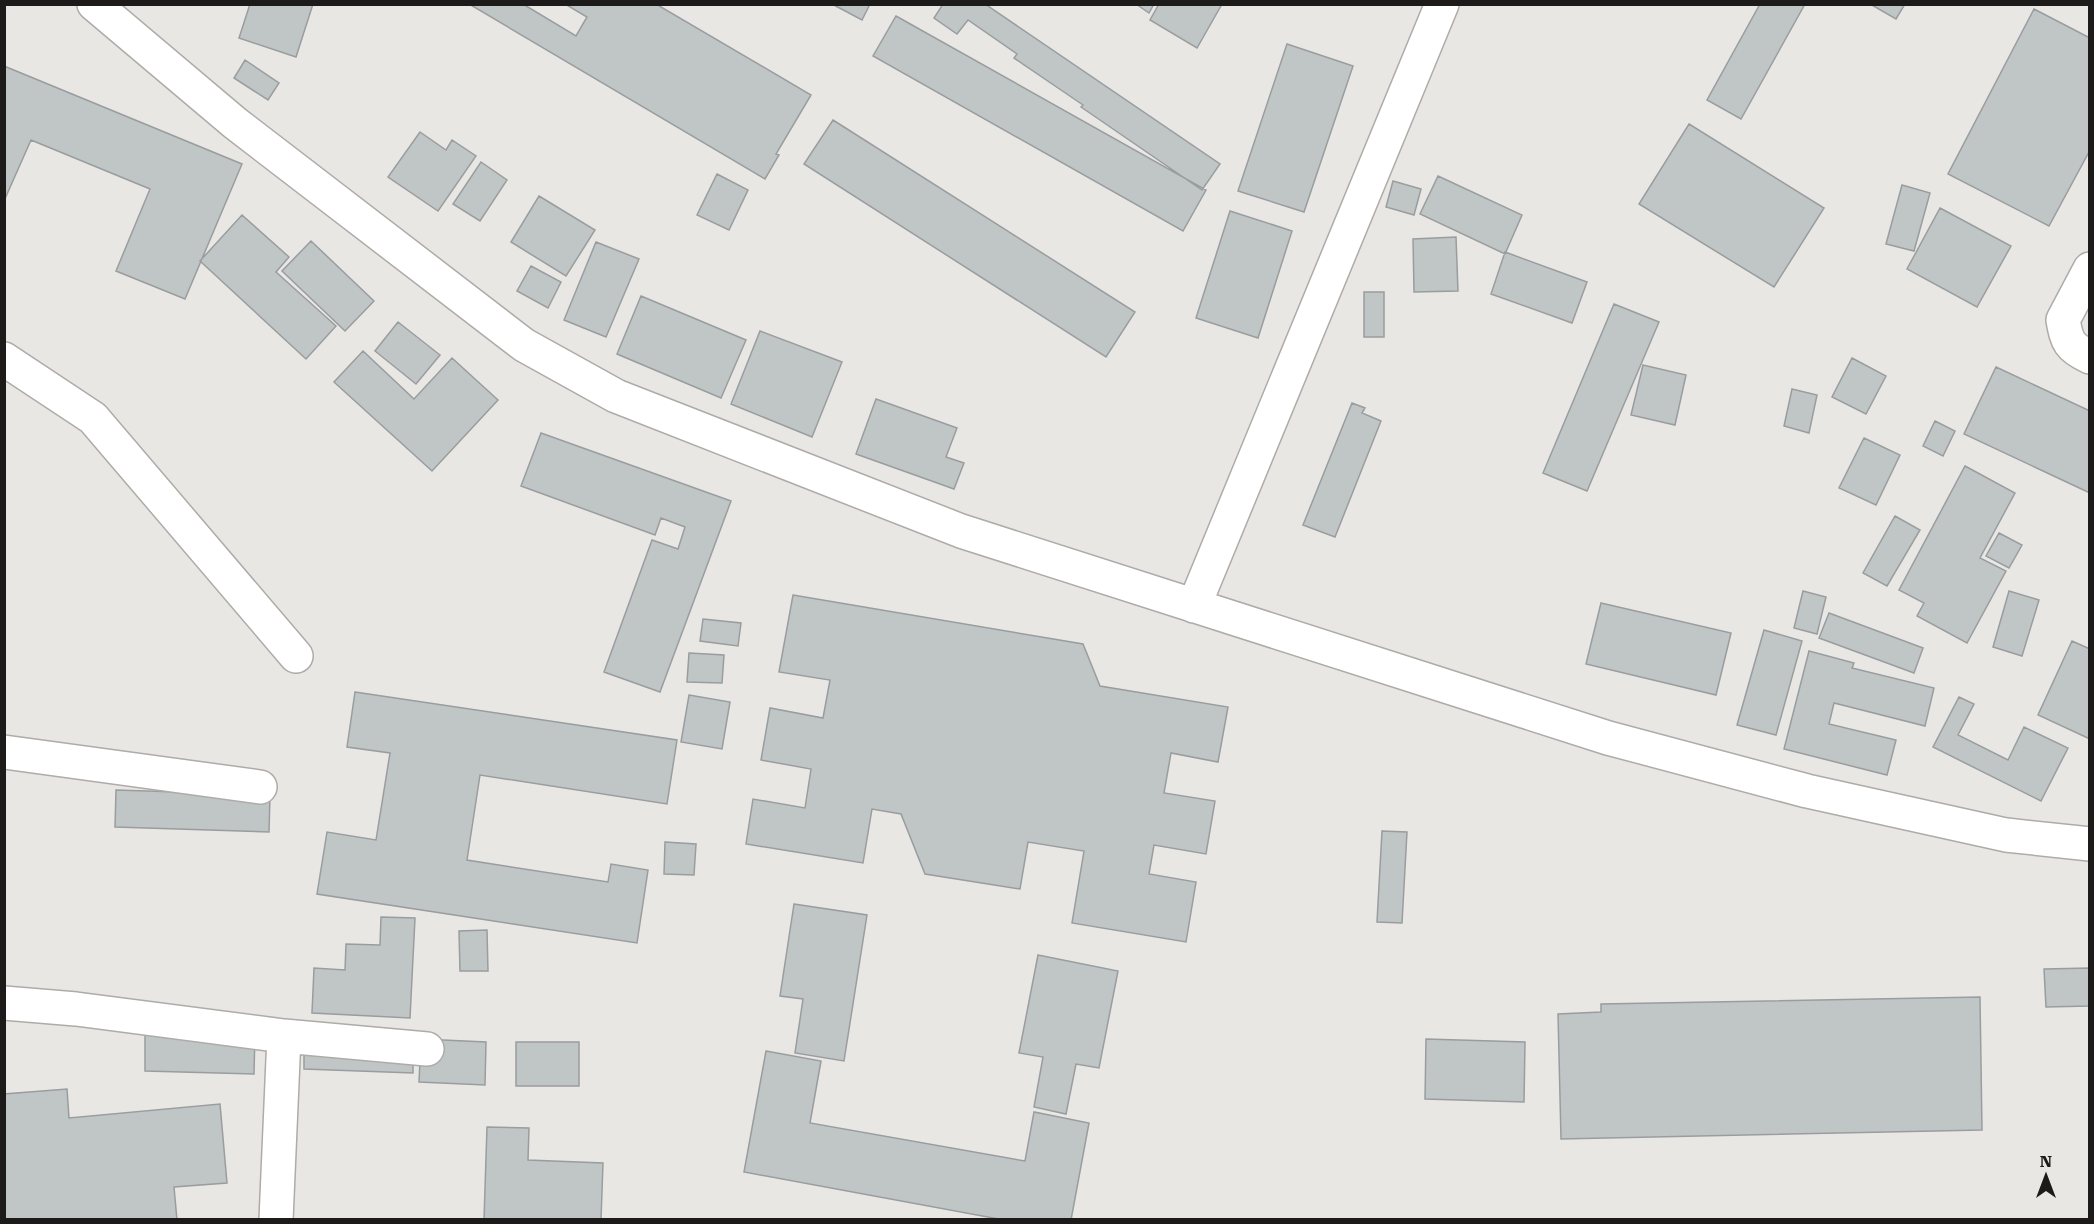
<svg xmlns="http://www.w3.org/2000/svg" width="2094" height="1224" viewBox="0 0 2094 1224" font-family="'Roboto Serif',serif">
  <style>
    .building { fill: #c0c5c6; stroke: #999d9f; stroke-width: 1.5 }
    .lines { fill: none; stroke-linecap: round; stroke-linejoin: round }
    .minor-casing { stroke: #aeaba8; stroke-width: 36 }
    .minor { stroke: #fff; stroke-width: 33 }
  </style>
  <rect width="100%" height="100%" fill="#e9e7e3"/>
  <!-- building -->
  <path class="building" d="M 250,4 L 313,4 L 296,57 L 239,38 Z
    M 469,4 L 523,4 L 576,36 L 587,17 L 565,4 L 656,4 L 811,95 L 776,154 L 779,155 L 765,179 Z
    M 832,4 L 870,4 L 862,20 Z
    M 943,4 L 985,4 L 1220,164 L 1202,190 L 1081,107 L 1083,105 L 1014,58 L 1017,54 L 968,20 L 957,34 L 934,18 Z
    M 1136,4 L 1154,4 L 1149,13 Z
    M 1159,4 L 1222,4 L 1197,48 L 1150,20 Z
    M 1760,4 L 1805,4 L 1741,119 L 1707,100 Z
    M 1870,4 L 1905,4 L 1896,19 Z
    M 2034,9 L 2090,38 L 2090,150 L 2049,226 L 1948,174 Z
    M 896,16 L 1206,190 L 1183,231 L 873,56 Z
    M 1287,44 L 1353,66 L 1304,212 L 1238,191 Z
    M 245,60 L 279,83 L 268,100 L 234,78 Z
    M 4,66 L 242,164 L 185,299 L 116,271 L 150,189 L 31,140 L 4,201 Z
    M 833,120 L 1135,312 L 1106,357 L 804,164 Z
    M 1689,124 L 1824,208 L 1774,287 L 1639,204 Z
    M 420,132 L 446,150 L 452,140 L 476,156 L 438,211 L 388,177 Z
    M 481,162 L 507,180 L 480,221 L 453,204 Z
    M 717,174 L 748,190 L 729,230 L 697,215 Z
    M 1438,176 L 1522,215 L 1505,254 L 1420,214 Z
    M 1393,181 L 1421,189 L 1414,215 L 1386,207 Z
    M 1902,185 L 1930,193 L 1914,251 L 1886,244 Z
    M 539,196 L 595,230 L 566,276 L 511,242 Z
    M 1940,208 L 2011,246 L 1977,307 L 1907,269 Z
    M 1230,211 L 1292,231 L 1258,338 L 1196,318 Z
    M 242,215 L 289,257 L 276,272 L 336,326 L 306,359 L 200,261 Z
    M 1456,237 L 1458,291 L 1414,292 L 1413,239 Z
    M 311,241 L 374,301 L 345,331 L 282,271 Z
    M 596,242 L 639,259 L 606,337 L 564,320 Z
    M 1505,252 L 1587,282 L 1572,323 L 1491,294 Z
    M 531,266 L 561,282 L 548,308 L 517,291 Z
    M 1364,292 L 1384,292 L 1384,337 L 1364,337 Z
    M 641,296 L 746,340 L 721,398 L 617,354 Z
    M 1614,304 L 1659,322 L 1587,491 L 1543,473 Z
    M 398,322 L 440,355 L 416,384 L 375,351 Z
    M 760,331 L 842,362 L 812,437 L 731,404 Z
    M 363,351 L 414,399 L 452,358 L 498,400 L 432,471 L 334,382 Z
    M 1852,358 L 1886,376 L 1866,414 L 1832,397 Z
    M 1643,365 L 1686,375 L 1675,425 L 1631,415 Z
    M 1996,367 L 2090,411 L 2090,493 L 1964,434 Z
    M 1792,389 L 1817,395 L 1809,433 L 1784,426 Z
    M 876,399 L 957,428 L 946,457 L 964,463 L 954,489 L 856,454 Z
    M 1352,403 L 1365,408 L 1362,413 L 1381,421 L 1335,537 L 1303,525 Z
    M 1935,421 L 1955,431 L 1943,456 L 1923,446 Z
    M 541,433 L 731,501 L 660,692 L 604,672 L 652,540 L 678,549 L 685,527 L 661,518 L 655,535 L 521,486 Z
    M 1864,438 L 1900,455 L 1876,505 L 1839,488 Z
    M 1965,466 L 2015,493 L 1980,558 L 2006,571 L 1967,643 L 1917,616 L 1924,603 L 1899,590 Z
    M 1895,516 L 1920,530 L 1887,586 L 1863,573 Z
    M 1999,533 L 2022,545 L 2009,568 L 1986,556 Z
    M 1803,591 L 1826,597 L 1817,634 L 1794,628 Z
    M 2009,591 L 2039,600 L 2022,656 L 1993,647 Z
    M 793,595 L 1083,644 L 1100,686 L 1228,707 L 1218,762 L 1171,753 L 1164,793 L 1215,801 L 1206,854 L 1154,845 L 1149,874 L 1196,882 L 1186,942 L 1072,923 L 1084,851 L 1028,842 L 1020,889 L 925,874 L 901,814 L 872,809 L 863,863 L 746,844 L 753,799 L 805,808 L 811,769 L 761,760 L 770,708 L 823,718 L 830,680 L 779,672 Z
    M 1601,603 L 1731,633 L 1716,695 L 1586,664 Z
    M 1829,613 L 1923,648 L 1914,673 L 1819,638 Z
    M 703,619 L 741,623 L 738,646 L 700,641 Z
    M 1764,630 L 1802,641 L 1776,735 L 1737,725 Z
    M 2072,641 L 2090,649 L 2090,739 L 2038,715 Z
    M 1809,651 L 1854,663 L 1852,668 L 1934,688 L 1925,726 L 1834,703 L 1829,724 L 1896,740 L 1887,775 L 1784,749 Z
    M 689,653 L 724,655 L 722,683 L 687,682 Z
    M 355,692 L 677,740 L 667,804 L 480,775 L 467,860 L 608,882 L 611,864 L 648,870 L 637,943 L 317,894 L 327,832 L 376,840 L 390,753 L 347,747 Z
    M 689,695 L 730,702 L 722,749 L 681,742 Z
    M 1959,697 L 1974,704 L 1958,735 L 2008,760 L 2024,727 L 2068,748 L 2041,801 L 1933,747 Z
    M 116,790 L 270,795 L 269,832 L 115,827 Z
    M 1382,831 L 1407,832 L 1402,923 L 1377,922 Z
    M 665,842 L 696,844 L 694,875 L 664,874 Z
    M 794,904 L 867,915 L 844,1061 L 795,1053 L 803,999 L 780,996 Z
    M 381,917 L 415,918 L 410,1018 L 312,1013 L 314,968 L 345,970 L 346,944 L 380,945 Z
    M 487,930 L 488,971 L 460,971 L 459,931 Z
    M 1038,955 L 1118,971 L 1099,1068 L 1076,1064 L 1066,1114 L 1034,1107 L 1043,1057 L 1019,1053 Z
    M 2090,968 L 2090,1006 L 2046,1007 L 2044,969 Z
    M 1980,997 L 1982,1130 L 1561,1139 L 1558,1014 L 1601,1012 L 1601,1004 Z
    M 145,1030 L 255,1033 L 254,1074 L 145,1071 Z
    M 421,1039 L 486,1042 L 485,1085 L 419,1082 Z
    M 1426,1039 L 1525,1042 L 1524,1102 L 1425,1099 Z
    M 304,1041 L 413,1045 L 413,1073 L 304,1069 Z
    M 516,1042 L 579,1042 L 579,1086 L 516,1086 Z
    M 766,1051 L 821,1061 L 810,1123 L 1025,1161 L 1034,1112 L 1089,1123 L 1071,1220 L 1004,1220 L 744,1172 Z
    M 67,1089 L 69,1118 L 220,1104 L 227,1183 L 174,1187 L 177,1220 L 4,1220 L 4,1094 Z
    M 487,1127 L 529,1128 L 528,1160 L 603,1163 L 601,1220 L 484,1220 Z"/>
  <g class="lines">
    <!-- minor casing -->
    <g class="minor-casing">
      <path id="minor" d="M 94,4 L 235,123 L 524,345 L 616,396 L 961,531 L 1608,738 L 1807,791 L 2006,835 L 2090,844
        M 2090,269 L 2063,320 C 2067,342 2069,347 2090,357
        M 4,359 L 93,418 L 296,656
        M 1194,606 L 1442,4
        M 4,752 L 260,787
        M 4,1003 L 76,1009 L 284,1036 L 427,1049
        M 276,1220 L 284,1036"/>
    </g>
    <!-- minor -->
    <use href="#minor" class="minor"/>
  </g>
  <!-- border -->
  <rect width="2094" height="1224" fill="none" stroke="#1c1b1a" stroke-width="12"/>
  <!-- north arrow -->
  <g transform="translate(2046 1176)" stroke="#e9e7e3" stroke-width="4.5" paint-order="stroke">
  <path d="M0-4.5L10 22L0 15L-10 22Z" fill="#1c1b1a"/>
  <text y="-9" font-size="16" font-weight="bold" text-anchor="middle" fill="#1c1b1a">N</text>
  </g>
</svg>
